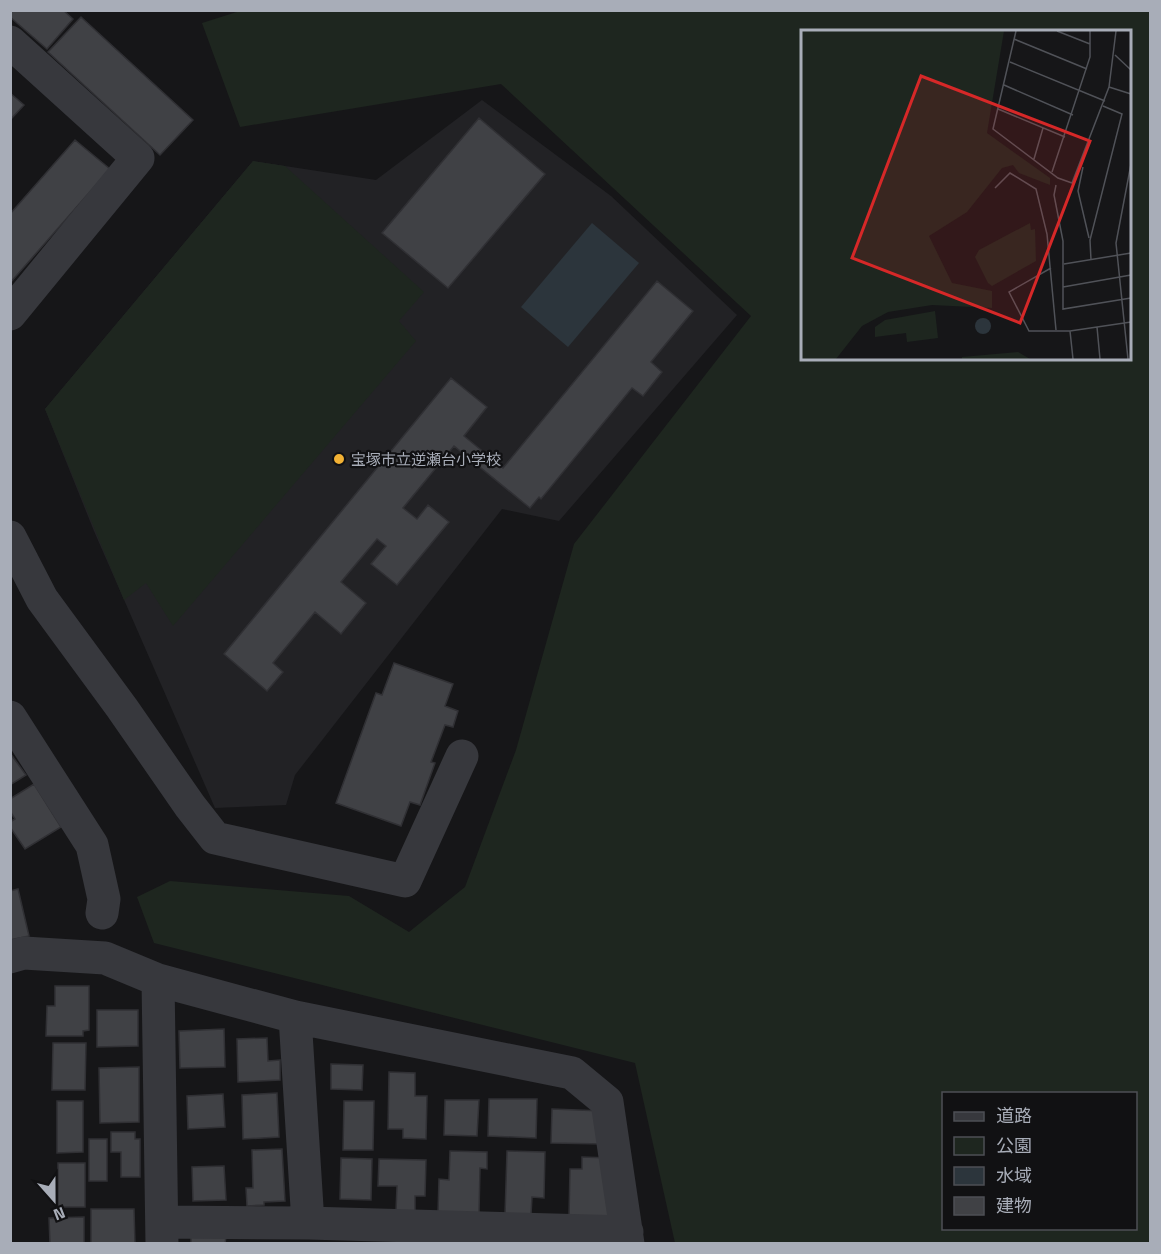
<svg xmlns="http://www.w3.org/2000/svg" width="1161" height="1254" viewBox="0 0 1161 1254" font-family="'Titillium Web','Noto Sans JP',sans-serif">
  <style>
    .built { fill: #222225 }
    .green { fill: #1e261f; fill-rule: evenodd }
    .water { fill: #2c353c }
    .building { fill: #404145; stroke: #303034; stroke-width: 1.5 }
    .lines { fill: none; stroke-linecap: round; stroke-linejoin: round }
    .street { stroke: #37383d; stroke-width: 33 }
    .poi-dot { fill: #f2b134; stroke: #111113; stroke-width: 2 }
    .labels { text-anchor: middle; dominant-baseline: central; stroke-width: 4.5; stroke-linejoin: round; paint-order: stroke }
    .poi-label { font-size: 15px; fill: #a8adb8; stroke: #111113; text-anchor: start }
    .inset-road { fill: none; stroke: #505258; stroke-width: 1.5 }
    .view { fill: #d62828; fill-opacity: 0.15; stroke: #d62828; stroke-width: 3 }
    .inset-edge { fill: none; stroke: #a8adb8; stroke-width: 3 }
  </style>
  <rect width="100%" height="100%" fill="#161618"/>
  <!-- built -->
  <path class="built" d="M 482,100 L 611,196 L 737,315 L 559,521 L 502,509 L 295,775 L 286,805 L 215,808 L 94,531 L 45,409 L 253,161 L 376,180 Z"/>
  <!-- green -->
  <path class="green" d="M 240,11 L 1150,11 L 1150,1243 L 675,1243 L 635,1063 L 154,943 L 137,897 L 170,881 L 349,896 L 409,932 L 465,887 L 516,750 L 574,544 L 751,316 L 501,84 L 240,127 L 202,23 ZM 802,32 L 1130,32 L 1130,358 L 802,358 ZM 944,1094 L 1136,1094 L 1136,1228 L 944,1228 Z
    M 253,161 L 285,166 L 424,292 L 399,321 L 416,341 L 173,626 L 146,583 L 124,600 L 45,409 Z"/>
  <!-- water -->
  <path class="water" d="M 592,223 L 639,263 L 568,347 L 521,307 Z"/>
  <!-- building -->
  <path class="building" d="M 10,10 L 63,10 L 73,19 L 47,49 L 10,17 Z
    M 81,17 L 193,120 L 160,155 L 48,52 Z
    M 10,93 L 24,105 L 10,120 Z
    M 479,118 L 545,174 L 448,288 L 382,233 Z
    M 75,140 L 110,169 L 10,283 L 10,214 Z
    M 657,281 L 693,311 L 651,362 L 662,372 L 643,396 L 632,388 L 541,499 L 539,497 L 530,508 L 454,446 L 403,508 L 417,519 L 428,505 L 449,522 L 397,585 L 371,564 L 386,546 L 377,539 L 341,582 L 366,603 L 341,634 L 315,612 L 273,663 L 283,672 L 267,691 L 224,654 L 451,378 L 487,407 L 464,436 L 503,468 Z
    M 394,663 L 453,684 L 445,706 L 458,711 L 453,727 L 445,725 L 431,762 L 435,763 L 420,805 L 410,802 L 401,826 L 336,803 L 376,693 L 382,695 Z
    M 10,753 L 26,775 L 10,785 Z
    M 34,784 L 61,827 L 25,849 L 10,827 L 10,822 L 15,819 L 10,811 L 10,799 Z
    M 18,889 L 29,936 L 10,940 L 10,891 Z
    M 55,986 L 89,986 L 89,1030 L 83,1031 L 83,1036 L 46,1036 L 47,1006 L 55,1006 Z
    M 97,1010 L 138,1010 L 138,1046 L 97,1047 Z
    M 224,1029 L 225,1067 L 180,1068 L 179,1031 Z
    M 267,1038 L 268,1061 L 280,1060 L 280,1080 L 238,1082 L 237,1039 Z
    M 53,1043 L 86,1043 L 85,1090 L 52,1090 Z
    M 331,1064 L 363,1065 L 362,1090 L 331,1089 Z
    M 139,1067 L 139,1122 L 100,1123 L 99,1068 Z
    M 389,1072 L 415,1073 L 415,1096 L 427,1096 L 426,1139 L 403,1138 L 403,1129 L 388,1129 Z
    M 277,1093 L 279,1137 L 243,1139 L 242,1095 Z
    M 223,1094 L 225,1127 L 188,1129 L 187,1096 Z
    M 489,1099 L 537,1099 L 536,1138 L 488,1136 Z
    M 445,1100 L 479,1100 L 477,1136 L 444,1135 Z
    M 57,1101 L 83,1101 L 83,1152 L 57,1153 Z
    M 344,1101 L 374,1101 L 373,1150 L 343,1150 Z
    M 552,1109 L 603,1111 L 603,1144 L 551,1143 Z
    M 111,1132 L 135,1132 L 135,1139 L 140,1139 L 140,1177 L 121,1177 L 121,1152 L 111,1152 Z
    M 89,1139 L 107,1139 L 107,1181 L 89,1181 Z
    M 282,1149 L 285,1201 L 264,1202 L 264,1205 L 247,1206 L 246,1188 L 253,1188 L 252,1150 Z
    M 450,1151 L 487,1152 L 487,1169 L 480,1168 L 479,1213 L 438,1212 L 439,1179 L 449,1180 Z
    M 507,1151 L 545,1152 L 544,1198 L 532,1197 L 531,1215 L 505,1215 Z
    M 582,1157 L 610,1158 L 608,1217 L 569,1216 L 570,1169 L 582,1169 Z
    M 341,1158 L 372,1159 L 371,1200 L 340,1199 Z
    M 379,1159 L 426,1160 L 425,1196 L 415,1196 L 415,1211 L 396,1211 L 397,1186 L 378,1186 Z
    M 58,1163 L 85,1163 L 85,1207 L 58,1207 Z
    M 224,1166 L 226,1200 L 193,1201 L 192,1167 Z
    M 91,1209 L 134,1209 L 135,1244 L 91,1244 Z
    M 84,1217 L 84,1244 L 50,1244 L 49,1218 Z
    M 191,1235 L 226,1236 L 225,1244 L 191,1244 Z"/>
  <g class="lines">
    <!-- street -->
    <path class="street" d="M 10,42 L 138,158 L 10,314
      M 10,537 L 42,599 L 122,708 L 190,806 L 215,838 L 405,881 L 462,756
      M 10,717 L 92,845 L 104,899 L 102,913
      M 10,957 L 24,953 L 105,958 L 158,980 L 295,1017 L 572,1073 L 607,1102 L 628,1244
      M 158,980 L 162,1244
      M 295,1017 L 308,1223
      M 162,1222 L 308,1223 L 627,1232"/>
  </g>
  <!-- markers -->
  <circle class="poi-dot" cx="339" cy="459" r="6"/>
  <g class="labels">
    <!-- poi labels -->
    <g class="poi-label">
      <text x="351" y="459">宝塚市立逆瀬台小学校</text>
    </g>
  </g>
  <!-- overview -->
  <g transform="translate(801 30)">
    <rect width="330" height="330" fill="#161618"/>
    <path d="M 0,1 L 203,1 L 186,103 L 249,148 L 249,155 L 218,143 L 212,135 L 201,138 L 166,182 L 128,206 L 151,253 L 191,261 L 191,278 L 131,275 L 87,282 L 61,296 L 35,329 L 0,329 ZM 229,193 L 230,200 L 234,199 L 235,231 L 191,256 L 187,253 L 174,227 L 178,220 ZM 134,281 L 137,308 L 106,312 L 105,303 L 74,307 L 74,297 L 84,290 ZM 217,322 L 229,329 L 161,329 L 161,327 Z" fill="#1e261f"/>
    <path d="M174 296a8 8 0 1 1 16 0a8 8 0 1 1-16 0Z" fill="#2c353c"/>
    <path class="inset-road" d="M 215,1 L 192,99 L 257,148 L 271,153 L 308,57 L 315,1M 256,1 L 289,14M 213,9 L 286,39M 314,25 L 330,40M 209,32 L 304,71M 203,55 L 272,85M 308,57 L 330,64M 197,79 L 264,107M 233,129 L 242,98M 282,137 L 277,161 L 288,208M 251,142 L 289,27 L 289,1M 255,155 L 253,165 L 262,211 L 262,279 L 330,268M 194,158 L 209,143 L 235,159 L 246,204 L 255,300M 290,230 L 289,210 L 321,84 L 302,76M 263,234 L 330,223M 250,238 L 208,262 L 228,301 L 269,301 L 330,292M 262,257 L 330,245M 296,297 L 299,329M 269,301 L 272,329M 327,329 L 315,213 L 330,134"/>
    <path class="view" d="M 120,46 L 289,111 L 219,293 L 51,228 Z"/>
    <rect width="330" height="330" class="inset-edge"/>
  </g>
  <!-- border -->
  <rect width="1161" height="1254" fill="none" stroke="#a8adb8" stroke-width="24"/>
  <!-- legend -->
  <rect x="942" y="1092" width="195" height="138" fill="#111113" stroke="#4d4f55" stroke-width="1.5"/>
  <rect x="954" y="1112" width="30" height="9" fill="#37383d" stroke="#4d4f55" stroke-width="1.5"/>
  <text x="996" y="1122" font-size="18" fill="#a8adb8">道路</text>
  <rect x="954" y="1137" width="30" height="18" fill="#1e261f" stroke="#4d4f55" stroke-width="1.5"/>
  <text x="996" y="1152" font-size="18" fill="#a8adb8">公園</text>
  <rect x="954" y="1167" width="30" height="18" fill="#2c353c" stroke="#4d4f55" stroke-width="1.5"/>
  <text x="996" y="1182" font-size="18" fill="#a8adb8">水域</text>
  <rect x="954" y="1197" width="30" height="18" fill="#404145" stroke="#4d4f55" stroke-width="1.5"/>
  <text x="996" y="1212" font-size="18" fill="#a8adb8">建物</text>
  <!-- north arrow -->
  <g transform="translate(54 1200) rotate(159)" stroke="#111113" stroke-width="4.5" paint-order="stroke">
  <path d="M0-4.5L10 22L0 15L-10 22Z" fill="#a8adb8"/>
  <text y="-9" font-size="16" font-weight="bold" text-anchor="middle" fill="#a8adb8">N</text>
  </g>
</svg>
